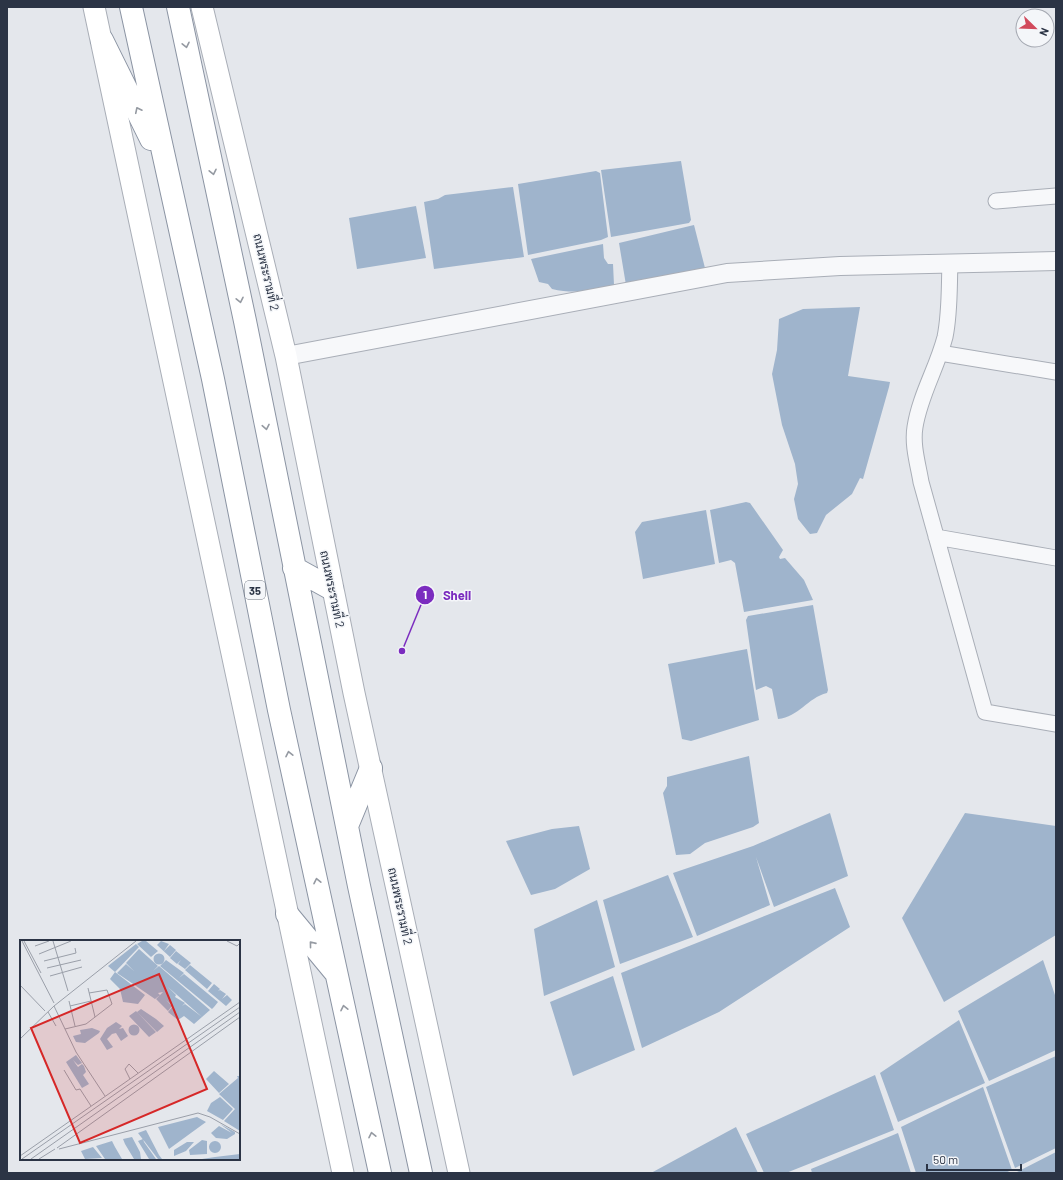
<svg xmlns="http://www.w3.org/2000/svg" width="1063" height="1180" viewBox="0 0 1063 1180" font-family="Barlow,Sarabun,sans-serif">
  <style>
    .water { fill: #9fb4cc }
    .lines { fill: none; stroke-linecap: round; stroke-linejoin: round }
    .minor-casing { stroke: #a9aeb7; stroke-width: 17 }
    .tertiary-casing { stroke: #a9aeb7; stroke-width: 20 }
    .secondary-casing { stroke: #a9aeb7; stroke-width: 23 }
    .trunk-casing { stroke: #8b94a3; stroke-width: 24 }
    .minor { stroke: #f7f8fa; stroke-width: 15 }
    .tertiary { stroke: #f7f8fa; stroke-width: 18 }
    .secondary { stroke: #fff; stroke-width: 21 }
    .trunk { stroke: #fff; stroke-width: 22 }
    .oneway { stroke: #959aa2 }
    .labels { text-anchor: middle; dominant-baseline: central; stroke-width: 3; stroke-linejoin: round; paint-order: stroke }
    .shield { fill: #f4f6f9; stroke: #676e7b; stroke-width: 1 }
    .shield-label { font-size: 11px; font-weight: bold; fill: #2b3445 }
    .street-label { font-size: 12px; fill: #2b3445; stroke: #f4f6f9 }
    .inset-road { fill: none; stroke: #9a9fa9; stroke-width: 1 }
    .view { fill: #d62828; fill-opacity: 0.15; stroke: #d62828; stroke-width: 2 }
    .inset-edge { fill: none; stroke: #2b3445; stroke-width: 2 }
    .leader { fill: none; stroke: #7b2cbf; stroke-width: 1.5 }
    .callout-dot { fill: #7b2cbf; stroke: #f4f6f9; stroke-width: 1.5 }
    .mark-label { font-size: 12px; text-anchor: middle; font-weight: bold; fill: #fff }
    .callout-label { font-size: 13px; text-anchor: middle; font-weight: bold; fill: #7b2cbf; stroke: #f4f6f9; stroke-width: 3; stroke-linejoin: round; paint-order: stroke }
  </style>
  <rect width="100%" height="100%" fill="#e4e7ec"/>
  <!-- water -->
  <path class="water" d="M 681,161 L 691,220 L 689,223 L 611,237 L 601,170 Z
    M 596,171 L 600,173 L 608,237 L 601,240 L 528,255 L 518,184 Z
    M 513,187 L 524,257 L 434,269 L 424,202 L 438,199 L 445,195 Z
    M 416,206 L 426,258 L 357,269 L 349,218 Z
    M 694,225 L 705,268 L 626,285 L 619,243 Z
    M 603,244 L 604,258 L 608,264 L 613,264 L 614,285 C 593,291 574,294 552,289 L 548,284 L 539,282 L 531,259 Z
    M 860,307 L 848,376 L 890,382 L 889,387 L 863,479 L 860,478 L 852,494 L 826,515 L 817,533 L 810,534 L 798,519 L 794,499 L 798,484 L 795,464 L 782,425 L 772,374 L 777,350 L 779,319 L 803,309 Z
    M 746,502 L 750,503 L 783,550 L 779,557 L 780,559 L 785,558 L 804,580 L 813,600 L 744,612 L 735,563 L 731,560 L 719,563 L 710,510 Z
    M 706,510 L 715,564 L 643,579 L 635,532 L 642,522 Z
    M 813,605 L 828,690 L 827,693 C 807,698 799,717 778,719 L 772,689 L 766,686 L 756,690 L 746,620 L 748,616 Z
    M 747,649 L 759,720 L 691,741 L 682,739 L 668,664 Z
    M 749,756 L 759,823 L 753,827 L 705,843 L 690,854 L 676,855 L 663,793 L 667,786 L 667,777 Z
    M 830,813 L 848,876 L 774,907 L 756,857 L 770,905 L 697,936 L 673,873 L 753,846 Z
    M 965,813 L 1056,826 L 1056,935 L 944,1002 L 902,918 Z
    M 579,826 L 590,869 L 555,889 L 531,895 L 506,841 L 552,829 Z
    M 668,875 L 693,937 L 620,964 L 603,900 Z
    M 835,888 L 850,927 L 719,1012 L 642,1048 L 621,973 Z
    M 597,900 L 615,967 L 544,996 L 534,929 Z
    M 1043,960 L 1056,998 L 1056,1050 L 989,1081 L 958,1011 Z
    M 613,976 L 635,1050 L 573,1076 L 550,1002 Z
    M 959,1020 L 985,1083 L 898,1122 L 880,1073 Z
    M 1056,1056 L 1056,1148 L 1015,1168 L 986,1087 Z
    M 875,1075 L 894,1130 L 786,1173 L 764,1173 L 746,1134 Z
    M 983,1087 L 1012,1170 L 1005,1173 L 916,1173 L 901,1127 Z
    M 736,1127 L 758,1173 L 651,1173 Z
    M 898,1133 L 911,1173 L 812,1173 L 811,1169 Z
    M 1056,1152 L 1056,1173 L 1015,1173 Z"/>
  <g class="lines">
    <!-- minor casing -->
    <g class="minor-casing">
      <path id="minor" d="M 996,201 L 1056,196
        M 950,263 C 949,288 950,313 945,337 C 937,368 920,395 915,427 C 912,445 918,464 921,482 L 985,712 L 1056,724
        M 940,353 L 1056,372
        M 936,537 L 1056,558"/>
    </g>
    <!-- tertiary casing -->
    <g class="tertiary-casing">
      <path id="tertiary" d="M 286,356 L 727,273 L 840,266 L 1056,261"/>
    </g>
    <!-- secondary casing -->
    <g class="secondary-casing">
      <path id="secondary" d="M 94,7 L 343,1173
        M 202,7 L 286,356 L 354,693 L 459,1173"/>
    </g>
    <!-- trunk casing -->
    <g class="trunk-casing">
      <path id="trunk" d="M 131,7 L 213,379 L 279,710 L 380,1173
        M 178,7 L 245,321 L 359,886 L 421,1173
        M 102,40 L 151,139
        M 294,568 L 332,589
        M 347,826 L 371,768
        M 287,914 L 335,972"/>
    </g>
    <!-- minor -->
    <use href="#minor" class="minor"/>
    <!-- tertiary -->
    <use href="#tertiary" class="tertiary"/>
    <!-- secondary -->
    <use href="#secondary" class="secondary"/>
    <!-- trunk -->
    <use href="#trunk" class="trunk"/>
  </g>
  <!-- one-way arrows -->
  <defs><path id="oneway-chevron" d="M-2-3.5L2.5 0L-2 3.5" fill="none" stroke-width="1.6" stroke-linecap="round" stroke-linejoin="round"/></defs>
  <g class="oneway">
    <use href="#oneway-chevron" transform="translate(186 45) rotate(78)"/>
    <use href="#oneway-chevron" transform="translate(138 110) rotate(-116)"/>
    <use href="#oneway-chevron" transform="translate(213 172) rotate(78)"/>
    <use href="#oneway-chevron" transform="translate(240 300) rotate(78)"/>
    <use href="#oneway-chevron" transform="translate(266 427) rotate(79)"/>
    <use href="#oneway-chevron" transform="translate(289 754) rotate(-102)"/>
    <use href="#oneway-chevron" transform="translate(317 881) rotate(-102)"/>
    <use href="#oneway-chevron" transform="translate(312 944) rotate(-129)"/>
    <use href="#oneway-chevron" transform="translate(344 1008) rotate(-102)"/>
    <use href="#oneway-chevron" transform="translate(372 1135) rotate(-102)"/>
  </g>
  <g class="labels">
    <!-- shield labels -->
    <rect class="shield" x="245" y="581" width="20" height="18" rx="3"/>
    <g class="shield-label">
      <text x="255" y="590">35</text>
    </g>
    <!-- street labels -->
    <g class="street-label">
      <text transform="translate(267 272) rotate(77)">ถนนพระรามที่ 2</text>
      <text transform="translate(333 589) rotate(78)">ถนนพระรามที่ 2</text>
      <text transform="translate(401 906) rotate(78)">ถนนพระรามที่ 2</text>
    </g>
  </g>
  <!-- overview -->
  <g transform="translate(20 940)">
    <rect width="220" height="220" fill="#e4e7ec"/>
    <path d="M 122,1 L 126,1 L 138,11 L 131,17 L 117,4 ZM 141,1 L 149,4 L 144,11 L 150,5 L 156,10 L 150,17 L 137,5 ZM 116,4 L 119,7 L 95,32 L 125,55 L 118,64 L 103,62 L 100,49 L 90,39 L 95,32 L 88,26 ZM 119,9 L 138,26 L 133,31 L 139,26 L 190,70 L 182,77 L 148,47 L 156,55 L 155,57 L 165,63 L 162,66 L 165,64 L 182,77 L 174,84 L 164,76 L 158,80 L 148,72 L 153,66 L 146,60 L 152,66 L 148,71 L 136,59 L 143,52 L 138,53 L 140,55 L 135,59 L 97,33 L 106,24 L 115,32 L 106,23 ZM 156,11 L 171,23 L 165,29 L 158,24 L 161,20 L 157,24 L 150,18 ZM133.5 19a5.5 5.5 0 1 1 11 0a5.5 5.5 0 1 1-11 0ZM 146,20 L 164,33 L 159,38 L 164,34 L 198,62 L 194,67 L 192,69 L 140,26 ZM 170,25 L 192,43 L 187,49 L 165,30 ZM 194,44 L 200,49 L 198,51 L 200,50 L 206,54 L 202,59 L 207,55 L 212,60 L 206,66 L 188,51 ZM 121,69 L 136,79 L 144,86 L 137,92 L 117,72 ZM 116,71 L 136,92 L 129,97 L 109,76 ZM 96,82 L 102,86 L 99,89 L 103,88 L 108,96 L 101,101 L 96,93 L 92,94 L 87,99 L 93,107 L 87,110 L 80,99 L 87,88 ZM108.5 90a5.5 5.5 0 1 1 11 0a5.5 5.5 0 1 1-11 0ZM 72,88 L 80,91 L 79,93 L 65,103 L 56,102 L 53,96 L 61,94 L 60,90 ZM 56,115 L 62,123 L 58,125 L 53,120 L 58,127 L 62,124 L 64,126 L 66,132 L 63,135 L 69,144 L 62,148 L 46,122 ZM 194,131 L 209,144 L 199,153 L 186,139 ZM 217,136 L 220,136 L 220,191 L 204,181 L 215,169 L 199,154 L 218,138 ZM 200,157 L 213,169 L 203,180 L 187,171 L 191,163 ZM 177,177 L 186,182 L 149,209 L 138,187 ZM 200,184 L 215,192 L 215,194 L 207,199 L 196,198 L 191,193 L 199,186 L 212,193 ZM 126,190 L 139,215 L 142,219 L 138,219 L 118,193 ZM 112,197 L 120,212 L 121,219 L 114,219 L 105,204 L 103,199 ZM 123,199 L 124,202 L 136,219 L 129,219 L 118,201 ZM 182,200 L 187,201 L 187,214 L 170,215 L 169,210 ZM 92,201 L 95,207 L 102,219 L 85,219 L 76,206 ZM189 207a6 6 0 1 1 12 0a6 6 0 1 1-12 0ZM 167,202 L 174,202 L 166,211 L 154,216 L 154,210 ZM 73,207 L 82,218 L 65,219 L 61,211 ZM 220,214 L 220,219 L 182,219 L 195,217 Z" fill="#9fb4cc"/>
    <path class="inset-road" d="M 2,1 L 34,63M 4,1 L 21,33M 33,1 L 48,51M 207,1 L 217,6 L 220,3M 15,6 L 29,1M 19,14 L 51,1M 24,21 L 56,13 L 55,8M 27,28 L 61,20M 30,36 L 62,27M 0,45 L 25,71M 68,48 L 75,77M 49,61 L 55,86M 34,66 L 56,112 L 85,156M 50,66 L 71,61M 28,72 L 36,86M 45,89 L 66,84 L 92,64 L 87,50 L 69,53M 0,99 L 34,66 L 116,1M 44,130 L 56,150 L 60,149 L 71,166M 110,139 L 105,129 L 109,124 L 118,133M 37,208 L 220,77M 39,209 L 178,173 L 190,177 L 220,194M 0,216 L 220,62M 2,219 L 220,67M 11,219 L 220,72M 19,219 L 35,209"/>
    <path class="view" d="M 139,34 L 187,149 L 60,203 L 11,88 Z"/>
    <rect width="220" height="220" class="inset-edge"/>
  </g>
  <!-- callouts -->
  <path class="leader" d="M402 651L425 595"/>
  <g class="callout-dot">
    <circle cx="402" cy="651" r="4"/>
    <circle cx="425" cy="595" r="10"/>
  </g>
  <g class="mark-label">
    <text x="425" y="599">1</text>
  </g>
  <g class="callout-label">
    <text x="457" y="600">Shell</text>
  </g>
  <!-- border -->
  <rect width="1063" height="1180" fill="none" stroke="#2b3445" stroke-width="16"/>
  <!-- north arrow -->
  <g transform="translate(1035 28) rotate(113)"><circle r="19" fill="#f4f6f9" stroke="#a4a8b1"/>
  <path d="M0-3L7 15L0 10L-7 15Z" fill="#d1495b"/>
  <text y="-6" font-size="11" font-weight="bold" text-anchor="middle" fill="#2b3445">N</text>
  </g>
  <!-- scale -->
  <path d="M927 1164v6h94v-6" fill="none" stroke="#2b3445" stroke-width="2"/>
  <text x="933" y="1164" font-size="12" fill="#2b3445" stroke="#f4f6f9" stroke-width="3" paint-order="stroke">50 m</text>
</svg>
